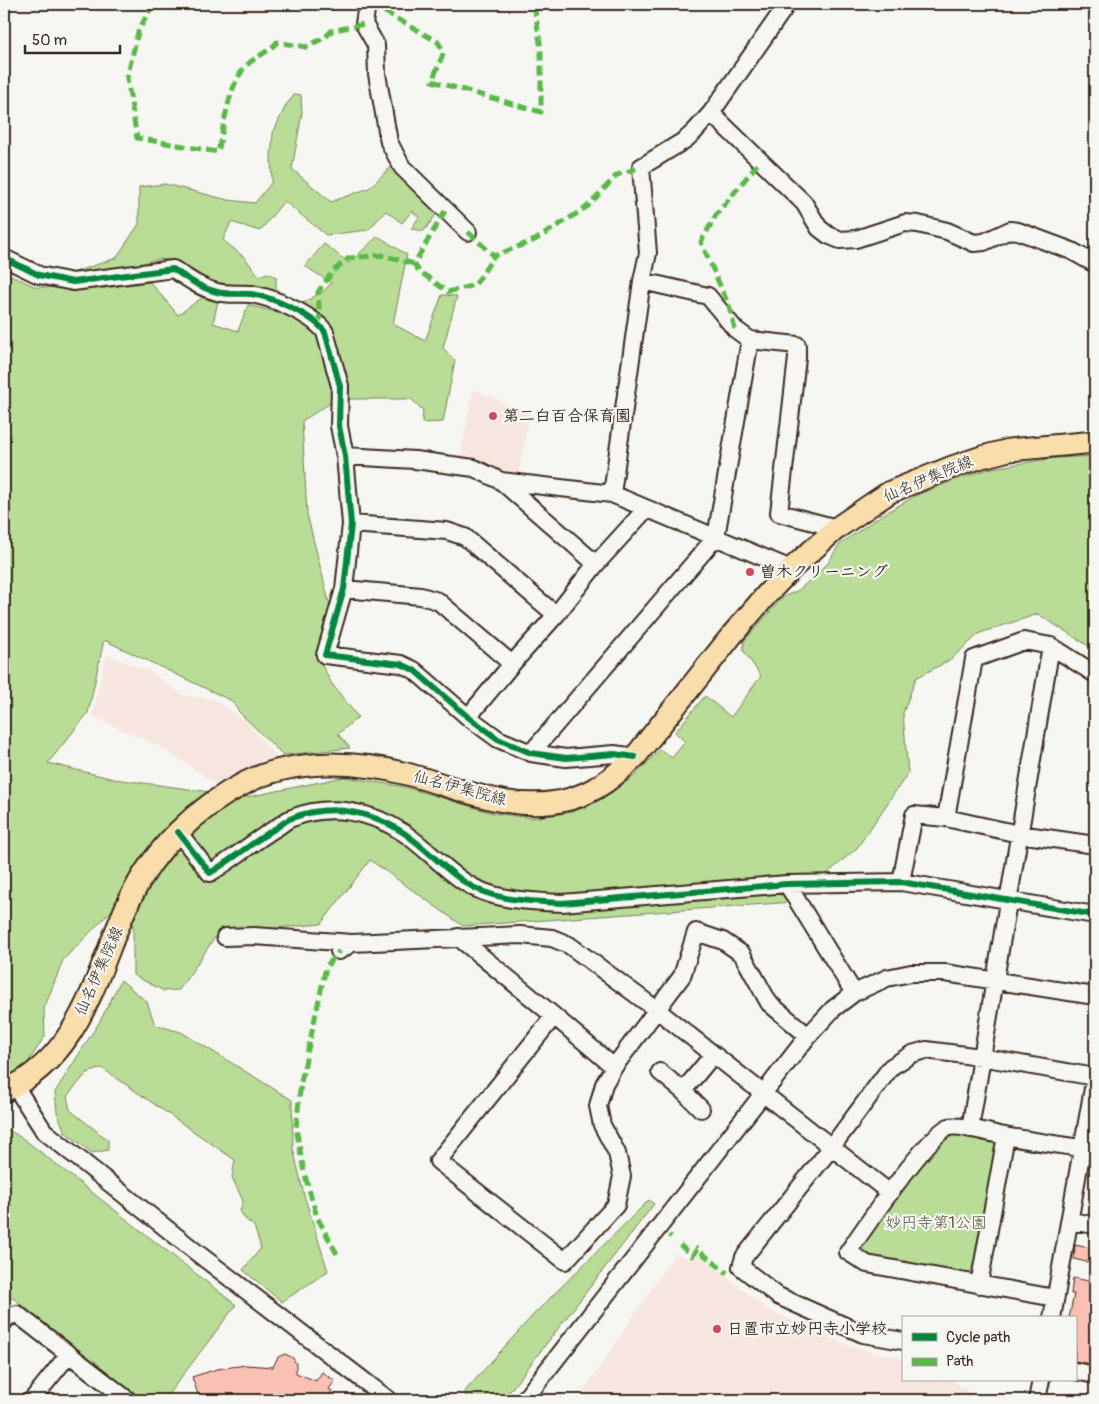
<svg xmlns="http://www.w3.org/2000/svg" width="1099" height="1404" viewBox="0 0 1099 1404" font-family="Pangolin,'Klee One',sans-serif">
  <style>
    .built { fill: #f7e6df }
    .green { fill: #b9dc96; stroke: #7a835a }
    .building { fill: #fac0b4; stroke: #3b2a1e }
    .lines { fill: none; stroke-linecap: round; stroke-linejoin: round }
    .minor-casing { stroke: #3b2a1e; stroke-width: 20 }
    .major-casing { stroke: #3b2a1e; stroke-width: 25 }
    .minor { stroke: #f6f6f2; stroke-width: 16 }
    .major { stroke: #f9ddab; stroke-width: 21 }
    .quiet { stroke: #58b947; stroke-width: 5; stroke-dasharray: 10 5; stroke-linecap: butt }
    .cycleway-casing { stroke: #f6f6f2; stroke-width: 9 }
    .cycleway { stroke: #00873e; stroke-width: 6 }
    .poi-dot { fill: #d1495b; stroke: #f6f6f2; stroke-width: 2 }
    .labels { text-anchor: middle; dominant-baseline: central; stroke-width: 4.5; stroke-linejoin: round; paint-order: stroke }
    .poi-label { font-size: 16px; font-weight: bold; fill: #3b2a1e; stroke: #f6f6f2; text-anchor: start }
    .street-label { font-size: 16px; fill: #3b2a1e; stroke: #f6f6f2 }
    .park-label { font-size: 16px; fill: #5a563c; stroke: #f6f6f2 }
  </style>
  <rect width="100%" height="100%" fill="#f6f6f2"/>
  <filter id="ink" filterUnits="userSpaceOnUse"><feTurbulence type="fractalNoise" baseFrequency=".02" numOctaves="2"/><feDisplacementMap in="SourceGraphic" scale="10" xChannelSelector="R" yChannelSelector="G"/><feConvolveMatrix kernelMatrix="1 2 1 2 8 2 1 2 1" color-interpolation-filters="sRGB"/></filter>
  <g filter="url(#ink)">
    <!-- built -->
    <path class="built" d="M 473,389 L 529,414 L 518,477 L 495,467 L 460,458 Z
      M 106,655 L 148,670 L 184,696 L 213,699 L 245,720 L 281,763 L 221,787 L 159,746 L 92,716 Z
      M 675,1253 L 691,1260 L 696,1253 L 769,1310 L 851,1347 L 903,1358 L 903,1380 L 951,1380 L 981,1400 L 578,1400 Z"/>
    <!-- green -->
    <path class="green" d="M 295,94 L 301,95 L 302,113 L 292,169 L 331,202 L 369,188 L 393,165 L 438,212 L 424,231 L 411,229 L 419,217 L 412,211 L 402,223 L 386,211 L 368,230 L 326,235 L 284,201 L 260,231 L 231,222 L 223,240 L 245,258 L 259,276 L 268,273 L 276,277 L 276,287 L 281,297 L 221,287 L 177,261 L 158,259 L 106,273 L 66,275 L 116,258 L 139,224 L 139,187 L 165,184 L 228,200 L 255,203 L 272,182 L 271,158 L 273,133 L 286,105 Z
      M 378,236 L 407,255 L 393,324 L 425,341 L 442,295 L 457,296 L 443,348 L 455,360 L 443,422 L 422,423 L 423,410 L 411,399 L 337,399 L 302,421 L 307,514 L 330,606 L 318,658 L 332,684 L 358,717 L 338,734 L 350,748 L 283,755 L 239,712 L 232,701 L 104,640 L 88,713 L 48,763 L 114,779 L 248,797 L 344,777 L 405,787 L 493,813 L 531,818 L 567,813 L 586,807 L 601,799 L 636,775 L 660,749 L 672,758 L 685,742 L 675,732 L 705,696 L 731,717 L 761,676 L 743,650 L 744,641 L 783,597 L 799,590 L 828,563 L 839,545 L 877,518 L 917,495 L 955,480 L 992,468 L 1055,458 L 1095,456 L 1095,650 L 1038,614 L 980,633 L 950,660 L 916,678 L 903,713 L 908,773 L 857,848 L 794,902 L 463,926 L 370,860 L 321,924 L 218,933 L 179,990 L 164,991 L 133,975 L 133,912 L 116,906 L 63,960 L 44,1009 L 45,1036 L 27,1064 L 4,1083 L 4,272 L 36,287 L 97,289 L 150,282 L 178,315 L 203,297 L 218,301 L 213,323 L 238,331 L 248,305 L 284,314 L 324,291 L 331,283 L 305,266 L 324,244 L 349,263 Z
      M 121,980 L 147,1002 L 155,1025 L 181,1032 L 292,1100 L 293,1148 L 304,1195 L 328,1271 L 282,1302 L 243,1270 L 261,1248 L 254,1226 L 245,1219 L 240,1211 L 243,1201 L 232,1177 L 235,1160 L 102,1068 L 87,1073 L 67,1096 L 70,1110 L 108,1140 L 108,1150 L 92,1153 L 65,1132 L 57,1112 L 55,1092 L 100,1021 Z
      M 4,1127 L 25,1140 L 236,1305 L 164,1400 L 140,1400 L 13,1298 L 4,1302 Z
      M 952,1132 L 991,1138 L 998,1145 L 977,1269 L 968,1277 L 872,1261 L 860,1254 L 859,1245 L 938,1143 Z
      M 649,1200 L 654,1204 L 503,1400 L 466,1400 L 465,1391 L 534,1314 Z"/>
    <!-- building -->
    <path class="building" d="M 1075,1245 L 1095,1249 L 1095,1264 L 1074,1259 Z
      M 1073,1278 L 1094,1282 L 1089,1313 L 1095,1314 L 1095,1365 L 1075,1361 L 1075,1318 L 1069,1318 L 1074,1294 L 1071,1294 Z
      M 285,1354 L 293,1358 L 296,1364 L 296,1373 L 316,1381 L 322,1372 L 335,1381 L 329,1389 L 332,1391 L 326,1400 L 200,1400 L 192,1377 L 217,1369 L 246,1365 L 273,1367 L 278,1357 Z"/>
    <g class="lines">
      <!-- minor casing -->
      <g class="minor-casing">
        <path id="minor" d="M 367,4 L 364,24 L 376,45 L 377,74 L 389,142 L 402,167 L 468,232
          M 711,113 L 804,203 L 819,228 L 828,235 L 840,240 L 856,239 L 905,223 L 918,224 L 947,231 L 974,243 L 984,242 L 1010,230 L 1018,231 L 1072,251 L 1095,264
          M 4,258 L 39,275 L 73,282 L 173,269 C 187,278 200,288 217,292 C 228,295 240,293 251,294 C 272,297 313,315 325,332 L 340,386 L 339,426 L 345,456 L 351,524 L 344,589 L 325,655 L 401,664 L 414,670 L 468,717 L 498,739 L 531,753 L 566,758 L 614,754 L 635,757
          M 642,281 L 708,296 L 735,329 L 750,340 L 797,345 L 797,358 L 779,513 L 837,528
          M 345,456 L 415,460 L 474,468 L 501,481 L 612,494 L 791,569
          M 501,481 L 596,564
          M 612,494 L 642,281 L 648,253 L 641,167 L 685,140 L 694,132 L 711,113 L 783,10 L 783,4
          M 351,524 L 447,531 L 465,537 L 556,615
          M 344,589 L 421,596 L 438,601 L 512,664
          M 468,717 L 512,664 L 556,615 L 596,564 L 646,509
          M 531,753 L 716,537 L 750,340
          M 946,818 L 974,659 L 1024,641 L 1051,646 L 1095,674
          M 178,832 L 210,873 C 233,859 253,842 276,828 C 281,825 286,820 292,818 C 330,803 371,811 404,833 C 426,848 444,869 466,883 C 493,901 530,901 562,903 L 787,884 L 901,882 L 1095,915
          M 901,882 L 914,815 L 946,818 L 1019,834 L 1095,845
          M 787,884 L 854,993
          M 225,937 L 254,936 L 352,943
          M 458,937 L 554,1016
          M 339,951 L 352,943 L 520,935 L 552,938 L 569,945 L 657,1010 L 890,1193
          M 554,1016 L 614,1067 L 604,1084 L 598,1106 L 602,1125 L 617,1153 L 622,1176 L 616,1205 L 565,1261 L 438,1161 Z
          M 614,1067 L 682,976 L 696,932 L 723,941 L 742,954 L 769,1003 L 808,1036
          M 660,1072 L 683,1091 L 713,1055
          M 15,1086 L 44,1131 L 196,1252 L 389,1400
          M 683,1091 L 701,1109
          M 970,1129 L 1051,646
          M 1070,1221 L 1095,1225
          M 979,1285 L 1006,1136
          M 1055,1298 L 867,1264 L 848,1252 C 863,1230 929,1133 949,1127 C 960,1124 992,1134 1005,1136 C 1030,1141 1056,1144 1081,1148
          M 4,1322 L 7,1317 L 17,1314 L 128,1400
          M 903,1341 L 863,1334 L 778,1296 L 741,1267 L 744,1257 L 831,1148 L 891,1067 L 912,1054 L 926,1050 L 981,1057 L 1095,1077 L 1052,1318
          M 1075,1371 L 1095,1375
          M 32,1400 L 69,1354
          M 524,1400 L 808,1036 L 833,1009 L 854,993 L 887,978 L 911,973 L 945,973 L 1095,996
          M 1037,1400 L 1041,1380"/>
      </g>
      <!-- major casing -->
      <g class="major-casing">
        <path id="major" d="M 4,1091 C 84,1055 96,970 130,899 C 154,849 197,807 247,782 C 295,758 356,761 407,774 C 460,788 514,815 570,799 C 596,792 616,775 635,757 L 732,635 L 768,593 L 791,569 L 837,528 L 869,506 L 890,492 L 952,467 L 982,457 L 1009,450 L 1095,442"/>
      </g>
      <!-- minor -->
      <use href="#minor" class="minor"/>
      <!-- major -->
      <use href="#major" class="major"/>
      <!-- quiet -->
      <path class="quiet" d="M 153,4 L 138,32 L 127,78 L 137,138 L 218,152 C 224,127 228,84 247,65 C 256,56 268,53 277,42 L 306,47 L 326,37 L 331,31 L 364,24
        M 371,4 L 438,42 L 444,52 L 432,81 L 541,112 L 541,49 L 534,4
        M 1091,4 L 1095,11
        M 445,211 L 414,264 L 419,271 L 448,292 L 475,285 L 494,256
        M 468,232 L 494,256 L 535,240 L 587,207 L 617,175 L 641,167
        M 320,325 L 318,292 L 333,271 L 349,258 L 383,255 L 414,264
        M 735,329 L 729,306 L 701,242 L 716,215 L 760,161
        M 669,1235 L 671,1237
        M 680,1245 L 692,1256 L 697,1249 L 727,1273
        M 337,1254 L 317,1217 L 304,1172 L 296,1128 L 301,1082 L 326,967 L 339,951"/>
      <!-- cycleway casing -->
      <g class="cycleway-casing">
        <path id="cycleway" d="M 4,258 L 39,275 L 73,282 L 173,269 C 187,278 200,288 217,292 C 228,295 240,293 251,294 C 272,297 313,315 325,332 L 340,386 L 339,426 L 345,456 L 351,524 L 344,589 L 325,655 L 401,664 L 414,670 L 468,717 L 498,739 L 531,753 L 566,758 L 614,754 L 635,757
          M 178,832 L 210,873 C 233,859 253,842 276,828 C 281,825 286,820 292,818 C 330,803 371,811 404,833 C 426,848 444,869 466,883 C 493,901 530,901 562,903 L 787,884 L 901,882 L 1095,915"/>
      </g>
      <!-- cycleway -->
      <use href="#cycleway" class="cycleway"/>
    </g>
  </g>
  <!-- markers -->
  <g class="poi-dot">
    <circle cx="493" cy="416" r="5"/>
    <circle cx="750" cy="572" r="5"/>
    <circle cx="717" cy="1329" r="5"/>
  </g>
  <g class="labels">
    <!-- poi labels -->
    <g class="poi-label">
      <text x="503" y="416">第二白百合保育園</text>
      <text x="760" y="572">曽木クリーニング</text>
      <text x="727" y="1329">日置市立妙円寺小学校</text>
    </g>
    <!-- street labels -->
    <g class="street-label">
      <text transform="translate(928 479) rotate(-23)">仙名伊集院線</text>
      <text transform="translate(460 788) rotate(15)">仙名伊集院線</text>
      <text transform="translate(99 971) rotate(-66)">仙名伊集院線</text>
    </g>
    <!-- park labels -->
    <g class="park-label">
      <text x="936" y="1223">妙円寺第1公園</text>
    </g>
  </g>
  <!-- margin -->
  <rect width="1099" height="1404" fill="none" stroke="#f6f6f2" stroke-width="20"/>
  <rect x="10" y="10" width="1079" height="1384" fill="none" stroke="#3b2a1e" stroke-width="2" filter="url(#ink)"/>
  <!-- legend -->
  <rect x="902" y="1316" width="175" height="65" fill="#f6f6f2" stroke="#aba49d"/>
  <rect x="912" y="1333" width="25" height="8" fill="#00873e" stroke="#aba49d"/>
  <text x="946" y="1342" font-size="15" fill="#3b2a1e">Cycle path</text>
  <rect x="912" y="1358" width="25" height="8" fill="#58b947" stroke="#aba49d"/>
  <text x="946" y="1366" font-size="15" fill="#3b2a1e">Path</text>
  <!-- scale -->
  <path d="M25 45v8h95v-8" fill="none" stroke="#3b2a1e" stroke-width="2.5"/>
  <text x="32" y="45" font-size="15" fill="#3b2a1e" stroke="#f6f6f2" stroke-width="4" paint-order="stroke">50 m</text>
</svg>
